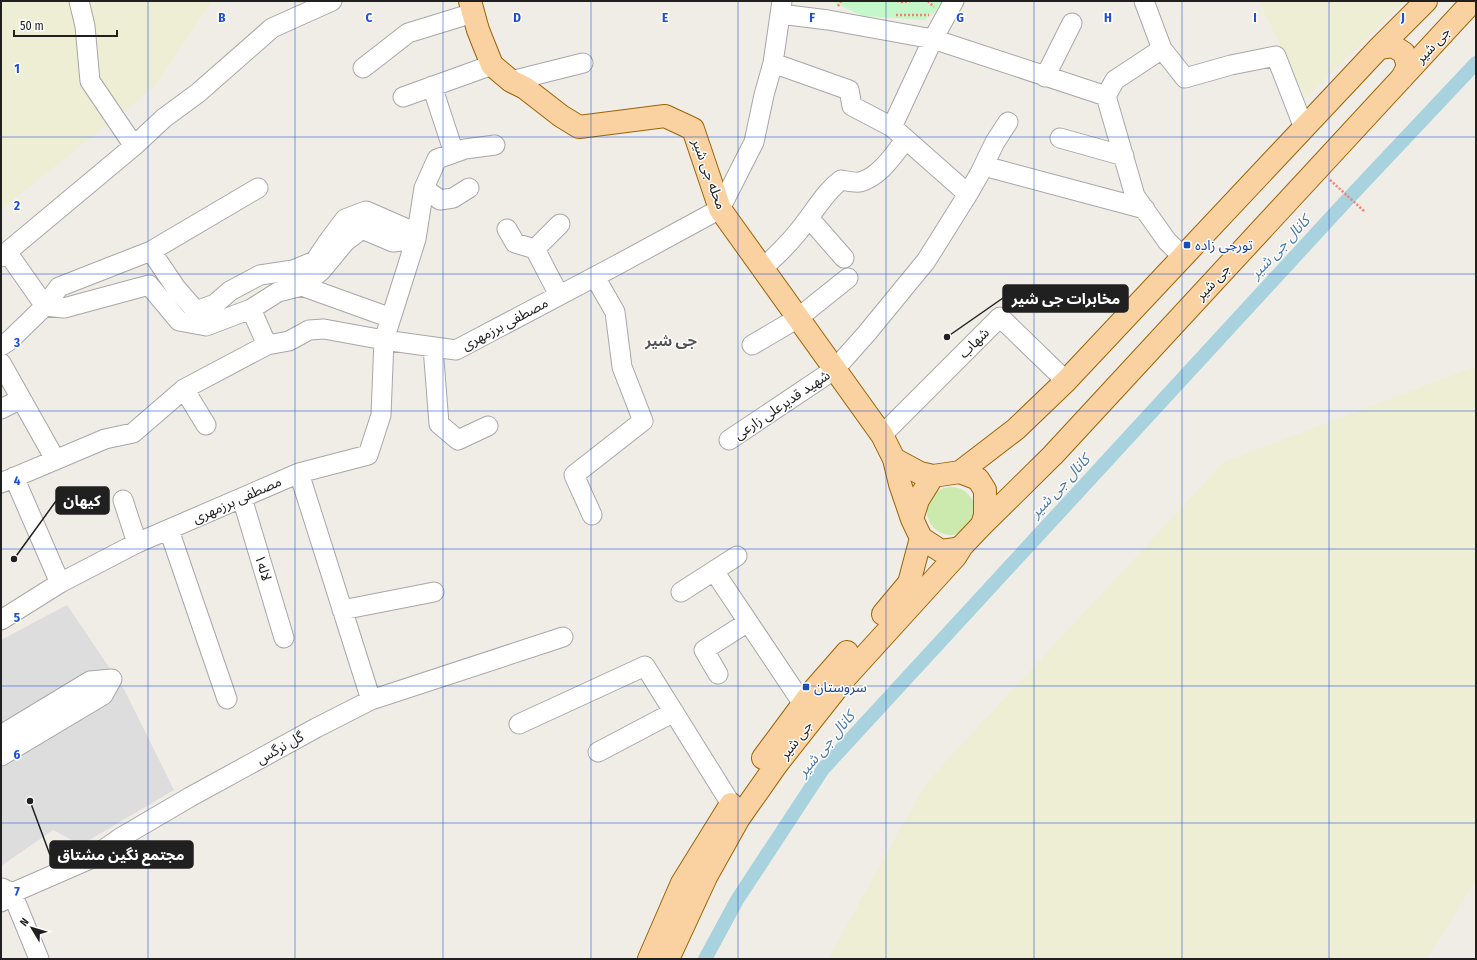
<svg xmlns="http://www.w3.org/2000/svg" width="1477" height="960" viewBox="0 0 1477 960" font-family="'Fira Sans Condensed','Noto Sans Arabic',sans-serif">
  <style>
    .residential { fill: #dedddd }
    .farmland { fill: #edeed3 }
    .grass { fill: #cce9ae }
    .park { fill: #c5f8c9 }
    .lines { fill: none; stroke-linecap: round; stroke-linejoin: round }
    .canal { stroke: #a8d2dd; stroke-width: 14 }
    .minor-casing { stroke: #a7a7a7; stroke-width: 21 }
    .major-casing { stroke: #986404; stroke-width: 24 }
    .path { stroke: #f77d71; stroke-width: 2.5; stroke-dasharray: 2 2; stroke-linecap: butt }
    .minor { stroke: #fff; stroke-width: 19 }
    .major { stroke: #fad2a2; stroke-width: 22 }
    .grid { fill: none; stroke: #1d4ed8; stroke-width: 1; stroke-opacity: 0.55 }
    .transit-dot { fill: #1a4fb4; stroke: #fff; stroke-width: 1.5 }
    .labels { text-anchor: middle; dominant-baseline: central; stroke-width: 3; stroke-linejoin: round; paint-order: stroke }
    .street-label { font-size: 14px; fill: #202020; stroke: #fff }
    .transit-label { font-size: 14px; fill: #164399; stroke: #fff; text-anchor: start }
    .water-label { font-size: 15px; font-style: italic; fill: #4b7aa6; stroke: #fff }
    .neighbourhood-label { font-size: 15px; font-weight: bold; fill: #535353; stroke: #fff }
    .grid-label { font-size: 13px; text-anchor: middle; font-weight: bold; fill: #1d4ed8; stroke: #fff; stroke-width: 3; stroke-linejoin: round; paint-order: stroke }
    .leader { fill: none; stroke: #202020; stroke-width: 1.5 }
    .callout-dot { fill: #202020; stroke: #fff; stroke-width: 1.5 }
    .callout { fill: #202020; stroke: #202020; stroke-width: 1.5 }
    .callout-label { font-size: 15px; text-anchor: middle; font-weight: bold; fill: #fff }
  </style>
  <rect width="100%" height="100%" fill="#f0ede7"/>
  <!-- residential -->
  <path class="residential" d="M 67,605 L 125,691 L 174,790 L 81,845 L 53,830 L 1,866 L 1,640 Z"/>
  <!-- farmland -->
  <path class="farmland" d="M 1,1 L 212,1 L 154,87 L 1,209 Z
    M 1259,1 L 1404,1 L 1306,98 Z
    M 1476,366 L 1476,880 L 1427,959 L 828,959 L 926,783 L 1224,462 Z"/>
  <!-- grass -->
  <path class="grass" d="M927 511a24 24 0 1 1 48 0a24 24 0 1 1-48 0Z"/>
  <!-- park -->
  <path class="park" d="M 834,1 L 945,1 L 945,2 L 925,20 L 863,16 L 833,2 Z"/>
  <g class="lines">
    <!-- canal -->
    <path class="canal" d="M 705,959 L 737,900 L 823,769 L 1347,200 L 1476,63"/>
    <!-- minor casing -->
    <g class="minor-casing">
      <path id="minor" d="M 79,1 L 85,26 L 90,81 L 134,146
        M 1144,1 L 1162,49 L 1185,78 L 1231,65 L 1276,56 L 1304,128
        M 780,14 L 828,20 L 933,39 L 954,1
        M 1162,49 L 1115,80 L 1106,96 L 1135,196 L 1167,241 L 1183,257
        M 773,63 L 849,90 L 852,106 L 892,127 L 968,194
        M 363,68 L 408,33 L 473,13
        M 1045,77 L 1072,23
        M 511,81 L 583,63
        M 432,86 L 454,153
        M 403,97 L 492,65
        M 892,127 L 933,39 L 1106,96
        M 1060,138 L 1124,156
        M 984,166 L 1145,209
        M 424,188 L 440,200 L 453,198 L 469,188
        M 809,218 L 844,258
        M 507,229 L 515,243 L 535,249 L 560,224
        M 535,249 L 559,295
        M 151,251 L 258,188
        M 7,252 L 45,306
        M 1,257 L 134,146 L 164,118 L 198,93 L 272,28 L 332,1
        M 762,269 C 777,255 792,241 804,224 C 816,209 826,191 841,180 C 847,181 855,183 860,182 C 880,177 894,154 906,139
        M 302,286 L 391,318
        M 45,306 L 64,308 L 149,285 L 179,321 L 206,326 L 251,309 L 278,292 L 302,286 L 321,271 L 345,242 L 362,229 L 393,242 L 416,239
        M 267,345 L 289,341 L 309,330 L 324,329 L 384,340 L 416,239 L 424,188 L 437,159 L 465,149 L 495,145
        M 752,345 L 798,318 L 848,278
        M 1,346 L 10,340 L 45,306 L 59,287 L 151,251 L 176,288 L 196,311 L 215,304 L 230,291 L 260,275 L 293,270 L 315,261 L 327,243 L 345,219 L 366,211 L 405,228 L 416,239
        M 433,347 L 439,424 L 458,440 L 488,426
        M 1,363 L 55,459
        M 184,389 L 206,425
        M 1,409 L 21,399
        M 882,435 L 1000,317 L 1066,381
        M 729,440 L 835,369 L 867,333 L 926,261 L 968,194 L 980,173 L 995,142 L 1008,122
        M 299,473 L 371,700
        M 14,477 L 60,583
        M 1,483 L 105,439 L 133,433 L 184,389 L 267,345 L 251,309
        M 242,498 L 284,638
        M 123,500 L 137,543
        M 592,515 L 574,475 L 643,421 L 622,367 L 615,312 L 595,277
        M 169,530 L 227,699
        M 714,571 L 803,704
        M 681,592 L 737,556
        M 342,610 L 434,592
        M 1,620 L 60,583 L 137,543 L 299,473 L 368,455 L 381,415 L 384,340 L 456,350 L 615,266 L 720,209 L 754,142 L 764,95 L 773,63 L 782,1
        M 718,674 L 704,650 L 748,622
        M 519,724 L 645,666 L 731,804
        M 1,735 L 90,681 L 112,679 L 103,695 L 1,756
        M 598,752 L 674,712
        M 2,888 L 12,893 L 39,959
        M 1,902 L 12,893 L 90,859 L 120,838 L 190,797 L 316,728 L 371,700 L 563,637"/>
    </g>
    <!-- major casing -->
    <g class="major-casing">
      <path id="major" d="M 470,1 L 478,30 L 492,65 L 511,81 L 525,88 L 561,116 L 579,127 L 665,116 L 693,129 L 720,209 L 882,435 L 894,459 L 900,484 L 912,519
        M 1379,48 L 1393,46 L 1404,53 L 1408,66 L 1402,78
        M 894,459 L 920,473 L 933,476
        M 960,472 L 1016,429 L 1066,381 L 1379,48 L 1426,1
        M 982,525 L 985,515 L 985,490 L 978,479 L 960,472 L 933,476 L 918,500 L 912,519 L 921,538 L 941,551 L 956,549 L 962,546 L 982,525 L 1053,455 L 1473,1
        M 883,614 L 909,583 L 921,538
        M 763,758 L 812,692 L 847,652
        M 649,959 L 682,883 L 731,804
        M 668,959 L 706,877 L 739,818 L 777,764 L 844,679 L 955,557 L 962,546"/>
    </g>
    <!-- path -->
    <path class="path" d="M 897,1 L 902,2 L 911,1
      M 928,1 L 934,7
      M 838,6 L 841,1
      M 896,15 L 929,15
      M 1330,180 L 1364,211"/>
    <!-- minor -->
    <use href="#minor" class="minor"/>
    <!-- major -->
    <use href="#major" class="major"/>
  </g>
  <!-- grid -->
  <path class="grid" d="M 148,1 L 148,959M 295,1 L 295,959M 443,1 L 443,959M 591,1 L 591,959M 738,1 L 738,959M 886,1 L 886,959M 1034,1 L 1034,959M 1182,1 L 1182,959M 1329,1 L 1329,959M 1,137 L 1476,137M 1,274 L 1476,274M 1,411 L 1476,411M 1,549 L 1476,549M 1,686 L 1476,686M 1,823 L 1476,823"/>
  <!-- markers -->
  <g class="transit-dot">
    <rect x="1183" y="241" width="8" height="8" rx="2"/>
    <rect x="802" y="683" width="8" height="8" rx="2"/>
  </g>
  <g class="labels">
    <!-- street labels -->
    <g class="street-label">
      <text transform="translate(1433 45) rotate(-47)">جی شیر</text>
      <text transform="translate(709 174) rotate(70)">محله جی شیر</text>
      <text transform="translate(1213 282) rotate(-47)">جی شیر</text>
      <text transform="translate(505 324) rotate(-28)">مصطفی برزمهری</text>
      <text transform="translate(974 343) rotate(-45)">شهاب</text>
      <text transform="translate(782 405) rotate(-34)">شهید قدیرعلی زارعی</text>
      <text transform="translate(237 500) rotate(-24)">مصطفی برزمهری</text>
      <text transform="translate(263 568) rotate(73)">لاله۱</text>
      <text transform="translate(796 740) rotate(-52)">جی شیر</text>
      <text transform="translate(280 748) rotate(-29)">گل نرگس</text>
    </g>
    <!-- transit labels -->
    <g class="transit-label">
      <text x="1195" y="245">تورجی زاده</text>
      <text x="814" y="687">سروستان</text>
    </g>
    <!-- water labels -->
    <g class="water-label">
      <text transform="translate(1280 247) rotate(-47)">کانال جی شیر</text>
      <text transform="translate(1060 486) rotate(-47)">کانال جی شیر</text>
      <text transform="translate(826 744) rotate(-50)">کانال جی شیر</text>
    </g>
    <!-- neighbourhood labels -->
    <g class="neighbourhood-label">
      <text x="671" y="341">جی شیر</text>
    </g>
  </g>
  <g class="grid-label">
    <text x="222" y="22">B</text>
    <text x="369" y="22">C</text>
    <text x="517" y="22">D</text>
    <text x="665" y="22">E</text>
    <text x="812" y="22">F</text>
    <text x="960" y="22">G</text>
    <text x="1108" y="22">H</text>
    <text x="1255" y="22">I</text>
    <text x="1403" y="22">J</text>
    <text x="17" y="73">1</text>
    <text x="17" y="210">2</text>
    <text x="17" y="347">3</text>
    <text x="17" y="485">4</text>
    <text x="17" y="622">5</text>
    <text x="17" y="759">6</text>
    <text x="17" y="896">7</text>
  </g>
  <!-- callouts -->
  <path class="leader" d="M947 337L1003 298M14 559L56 501M30 801L50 855"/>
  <g class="callout-dot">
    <circle cx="947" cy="337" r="4"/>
    <circle cx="14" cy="559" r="4"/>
    <circle cx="30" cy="801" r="4"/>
  </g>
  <g class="callout">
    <rect x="1003" y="285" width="125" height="27" rx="4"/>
    <rect x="56" y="487" width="53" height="27" rx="4"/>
    <rect x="50" y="841" width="143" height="27" rx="4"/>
  </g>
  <g class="callout-label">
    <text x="1066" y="304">مخابرات جی شیر</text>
    <text x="82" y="506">کیهان</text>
    <text x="121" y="860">مجتمع نگین مشتاق</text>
  </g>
  <!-- border -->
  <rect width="1477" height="960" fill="none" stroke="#202020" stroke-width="4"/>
  <!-- north arrow -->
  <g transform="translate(32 928) rotate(308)" stroke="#ffffff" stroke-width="3" paint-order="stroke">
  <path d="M0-3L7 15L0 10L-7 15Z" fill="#202020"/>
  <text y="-6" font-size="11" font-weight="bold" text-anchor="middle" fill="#202020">N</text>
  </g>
  <!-- scale -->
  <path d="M14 30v6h103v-6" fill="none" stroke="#202020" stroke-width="2"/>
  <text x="20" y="30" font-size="12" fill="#202020" stroke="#ffffff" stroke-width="3" paint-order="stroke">50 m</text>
</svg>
